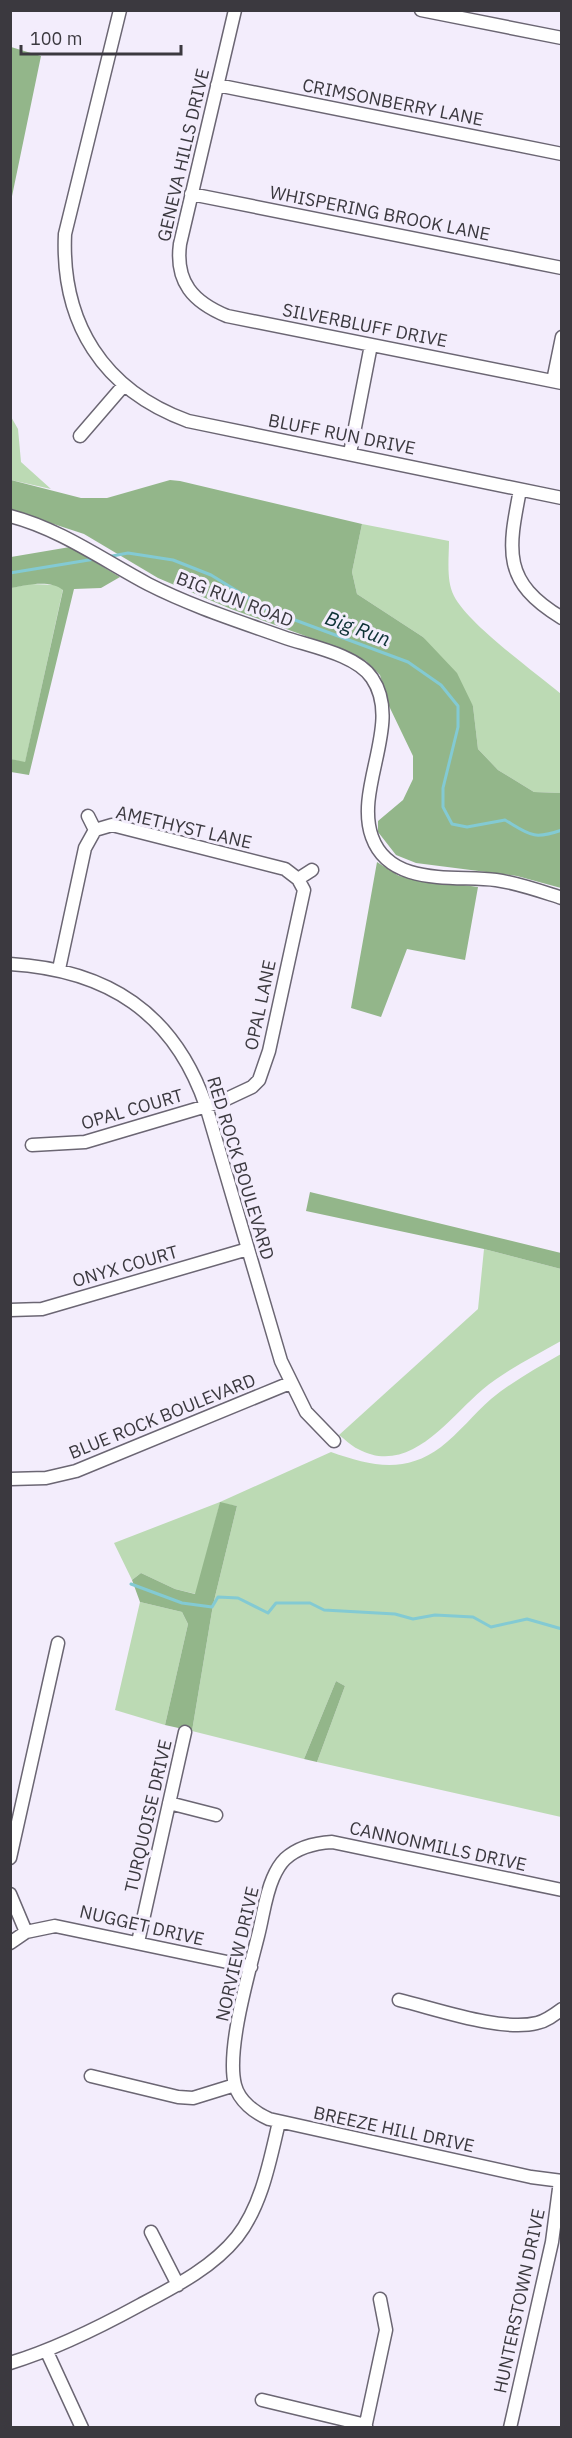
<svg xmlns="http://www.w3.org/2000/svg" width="572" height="2438" viewBox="0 0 572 2438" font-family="'IBM Plex Sans',sans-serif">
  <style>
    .green { fill: #bcdab4 }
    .forest { fill: #93b68a }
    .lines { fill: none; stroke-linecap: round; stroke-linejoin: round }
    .stream { stroke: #83cad3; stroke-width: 3 }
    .minor-casing { stroke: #6b6673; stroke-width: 15 }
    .minor { stroke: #fff; stroke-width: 12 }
    .labels { text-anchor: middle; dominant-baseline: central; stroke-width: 6; stroke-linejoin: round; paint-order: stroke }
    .street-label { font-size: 18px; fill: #3b393f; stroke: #f3edfc }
    .water-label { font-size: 20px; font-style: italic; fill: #0d3135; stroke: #f3edfc }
  </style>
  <rect width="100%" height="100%" fill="#f3edfc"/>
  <!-- green -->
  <path class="green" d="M 10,415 L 18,429 L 21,462 L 51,489 L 11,480 Z
    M 362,524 L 449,541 C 449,558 446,581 454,596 C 470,626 534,671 561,694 L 561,793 L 534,792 L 498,770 L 478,749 L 473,706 L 423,637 L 357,594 L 352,572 Z
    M 30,584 L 57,585 L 63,589 L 25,763 L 11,759 L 11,588 Z
    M 484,1249 L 561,1269 L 561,1341 C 535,1356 506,1370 482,1390 C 449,1418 409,1477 358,1449 C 351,1446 345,1439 339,1435 L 478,1309 Z
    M 561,1354 L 561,1817 L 317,1762 L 345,1686 L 336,1681 L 304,1759 L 192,1731 L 213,1605 L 237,1506 L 220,1503 L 196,1594 L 175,1589 L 141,1573 L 132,1580 L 114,1543 L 220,1502 L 331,1452 C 371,1466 405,1474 441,1447 C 459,1433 474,1414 491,1399 C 513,1381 537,1368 561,1354 Z
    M 140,1602 L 182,1612 L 188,1624 L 165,1725 L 115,1710 Z"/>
  <!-- forest -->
  <path class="forest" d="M 11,47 L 41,56 L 11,201 L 10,47 Z
    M 11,480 L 81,498 L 107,498 L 170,480 L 180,481 L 362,524 L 352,572 L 357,594 L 423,637 L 457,673 L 473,706 L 478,749 L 498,770 L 534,792 L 561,793 L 561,888 L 517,876 L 416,863 L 396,855 L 378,832 L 378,821 L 403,800 L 413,779 L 413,756 L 389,706 L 380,675 L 366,661 L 341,649 L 231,609 L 158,578 L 84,534 L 11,510 Z
    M 70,547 L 120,577 L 101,588 L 74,589 L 29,775 L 11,772 L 11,759 L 25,762 L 63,590 C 50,579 26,585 11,588 L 11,557 Z
    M 377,862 L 399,876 L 478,887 L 465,960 L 407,949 L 381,1017 L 351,1008 Z
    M 310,1192 L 561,1253 L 561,1269 L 484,1249 L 306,1211 Z
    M 220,1502 L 237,1506 L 213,1605 L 192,1731 L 165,1725 L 188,1624 L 182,1612 L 140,1602 L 132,1580 L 141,1573 L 175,1589 L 195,1594 Z
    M 336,1681 L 345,1686 L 317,1762 L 304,1759 Z"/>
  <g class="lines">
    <!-- stream -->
    <path class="stream" d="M 107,557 L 128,553 L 173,560 L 211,575 L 268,610 L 408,662 L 441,685 L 458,706 L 458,727 L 443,788 L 443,807 L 452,824 L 467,827 L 505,820 C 530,835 533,840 562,830
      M 10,573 L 95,559
      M 131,1584 L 182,1603 L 212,1607 L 218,1597 L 238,1598 L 268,1613 L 276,1603 L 310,1603 L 324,1610 L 395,1614 L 413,1619 L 435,1615 L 473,1617 L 491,1627 L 527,1619 L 562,1629"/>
    <!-- minor casing -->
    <g class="minor-casing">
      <path id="minor" d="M 120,10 L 65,234 C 61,323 103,390 188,421 L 562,498
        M 235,10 L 180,244 C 175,282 193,302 227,316 L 562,383
        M 421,10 L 562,38
        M 217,85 L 562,154
        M 191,194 L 562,268
        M 553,381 L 562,337
        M 80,436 L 124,385
        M 350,453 L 371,345
        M 520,490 C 508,551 502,582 562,618
        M 10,516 C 60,529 103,560 148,584 C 191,606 238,621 283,637 C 308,646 356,654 372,678 C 403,723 354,788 372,837 C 390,887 454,875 496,880 C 518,883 540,891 562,898
        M 88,816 L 95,830
        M 298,879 L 312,870
        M 10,964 C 108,970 174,1013 206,1106 L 281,1361 L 306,1412 L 334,1441
        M 32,1145 L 85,1142 L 220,1102 L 252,1087 L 259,1080 L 269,1051 L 304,890 L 298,879 L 285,869 L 112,825 L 95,830 L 85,848 L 59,969
        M 10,1310 L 42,1309 L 248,1249
        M 10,1479 L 46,1478 L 76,1471 L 290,1383
        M 169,1803 L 216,1815
        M 10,1858 L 58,1643
        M 562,1890 L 332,1842 C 315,1843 298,1847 285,1859 C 280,1864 276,1871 273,1878 C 265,1896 263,1917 258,1936 C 249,1972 226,2050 235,2085 C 239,2101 255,2113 269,2119 L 531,2177 L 562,2181
        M 10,1894 L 26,1932
        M 138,1942 L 185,1732
        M 10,1943 L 26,1932 L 55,1926 L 251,1967
        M 399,2000 C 437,2009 501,2032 537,2023 C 546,2021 554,2015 562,2009
        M 91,2076 L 178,2097 L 193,2098 L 235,2085
        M 151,2232 L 178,2285
        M 47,2352 L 82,2428
        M 10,2363 C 56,2349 98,2328 140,2305 C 174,2287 212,2268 237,2237 C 262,2205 270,2160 279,2122
        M 262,2400 L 366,2425
        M 365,2428 L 386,2330 L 380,2299
        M 510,2428 L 552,2242 L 560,2181"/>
    </g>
    <!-- minor -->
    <use href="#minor" class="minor"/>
  </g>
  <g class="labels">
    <!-- street labels -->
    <g class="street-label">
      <text transform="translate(393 102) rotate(11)">CRIMSONBERRY LANE</text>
      <text transform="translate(183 155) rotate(-77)">GENEVA HILLS DRIVE</text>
      <text transform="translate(380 213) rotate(11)">WHISPERING BROOK LANE</text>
      <text transform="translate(365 325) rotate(11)">SILVERBLUFF DRIVE</text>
      <text transform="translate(342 434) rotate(11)">BLUFF RUN DRIVE</text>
      <text transform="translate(235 599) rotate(21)">BIG RUN ROAD</text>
      <text transform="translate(184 827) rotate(13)">AMETHYST LANE</text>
      <text transform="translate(260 1005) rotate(-78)">OPAL LANE</text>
      <text transform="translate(132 1109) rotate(-16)">OPAL COURT</text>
      <text transform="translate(241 1168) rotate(73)">RED ROCK BOULEVARD</text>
      <text transform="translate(125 1266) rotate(-16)">ONYX COURT</text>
      <text transform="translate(162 1416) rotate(-22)">BLUE ROCK BOULEVARD</text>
      <text transform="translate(148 1816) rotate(-77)">TURQUOISE DRIVE</text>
      <text transform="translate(438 1846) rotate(12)">CANNONMILLS DRIVE</text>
      <text transform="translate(142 1925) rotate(13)">NUGGET DRIVE</text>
      <text transform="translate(237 1954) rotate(-77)">NORVIEW DRIVE</text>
      <text transform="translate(394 2129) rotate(12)">BREEZE HILL DRIVE</text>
      <text transform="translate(519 2301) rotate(-78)">HUNTERSTOWN DRIVE</text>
    </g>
    <!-- water labels -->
    <g class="water-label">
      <text transform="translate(358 628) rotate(20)">Big Run</text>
    </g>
  </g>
  <!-- border -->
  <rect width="572" height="2438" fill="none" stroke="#3b393f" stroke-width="24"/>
  <!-- scale -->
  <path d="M21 45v9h160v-9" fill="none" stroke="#3b393f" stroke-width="3"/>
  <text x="30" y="45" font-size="18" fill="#3b393f" stroke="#f3edfc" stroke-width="4.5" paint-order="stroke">100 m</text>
</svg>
